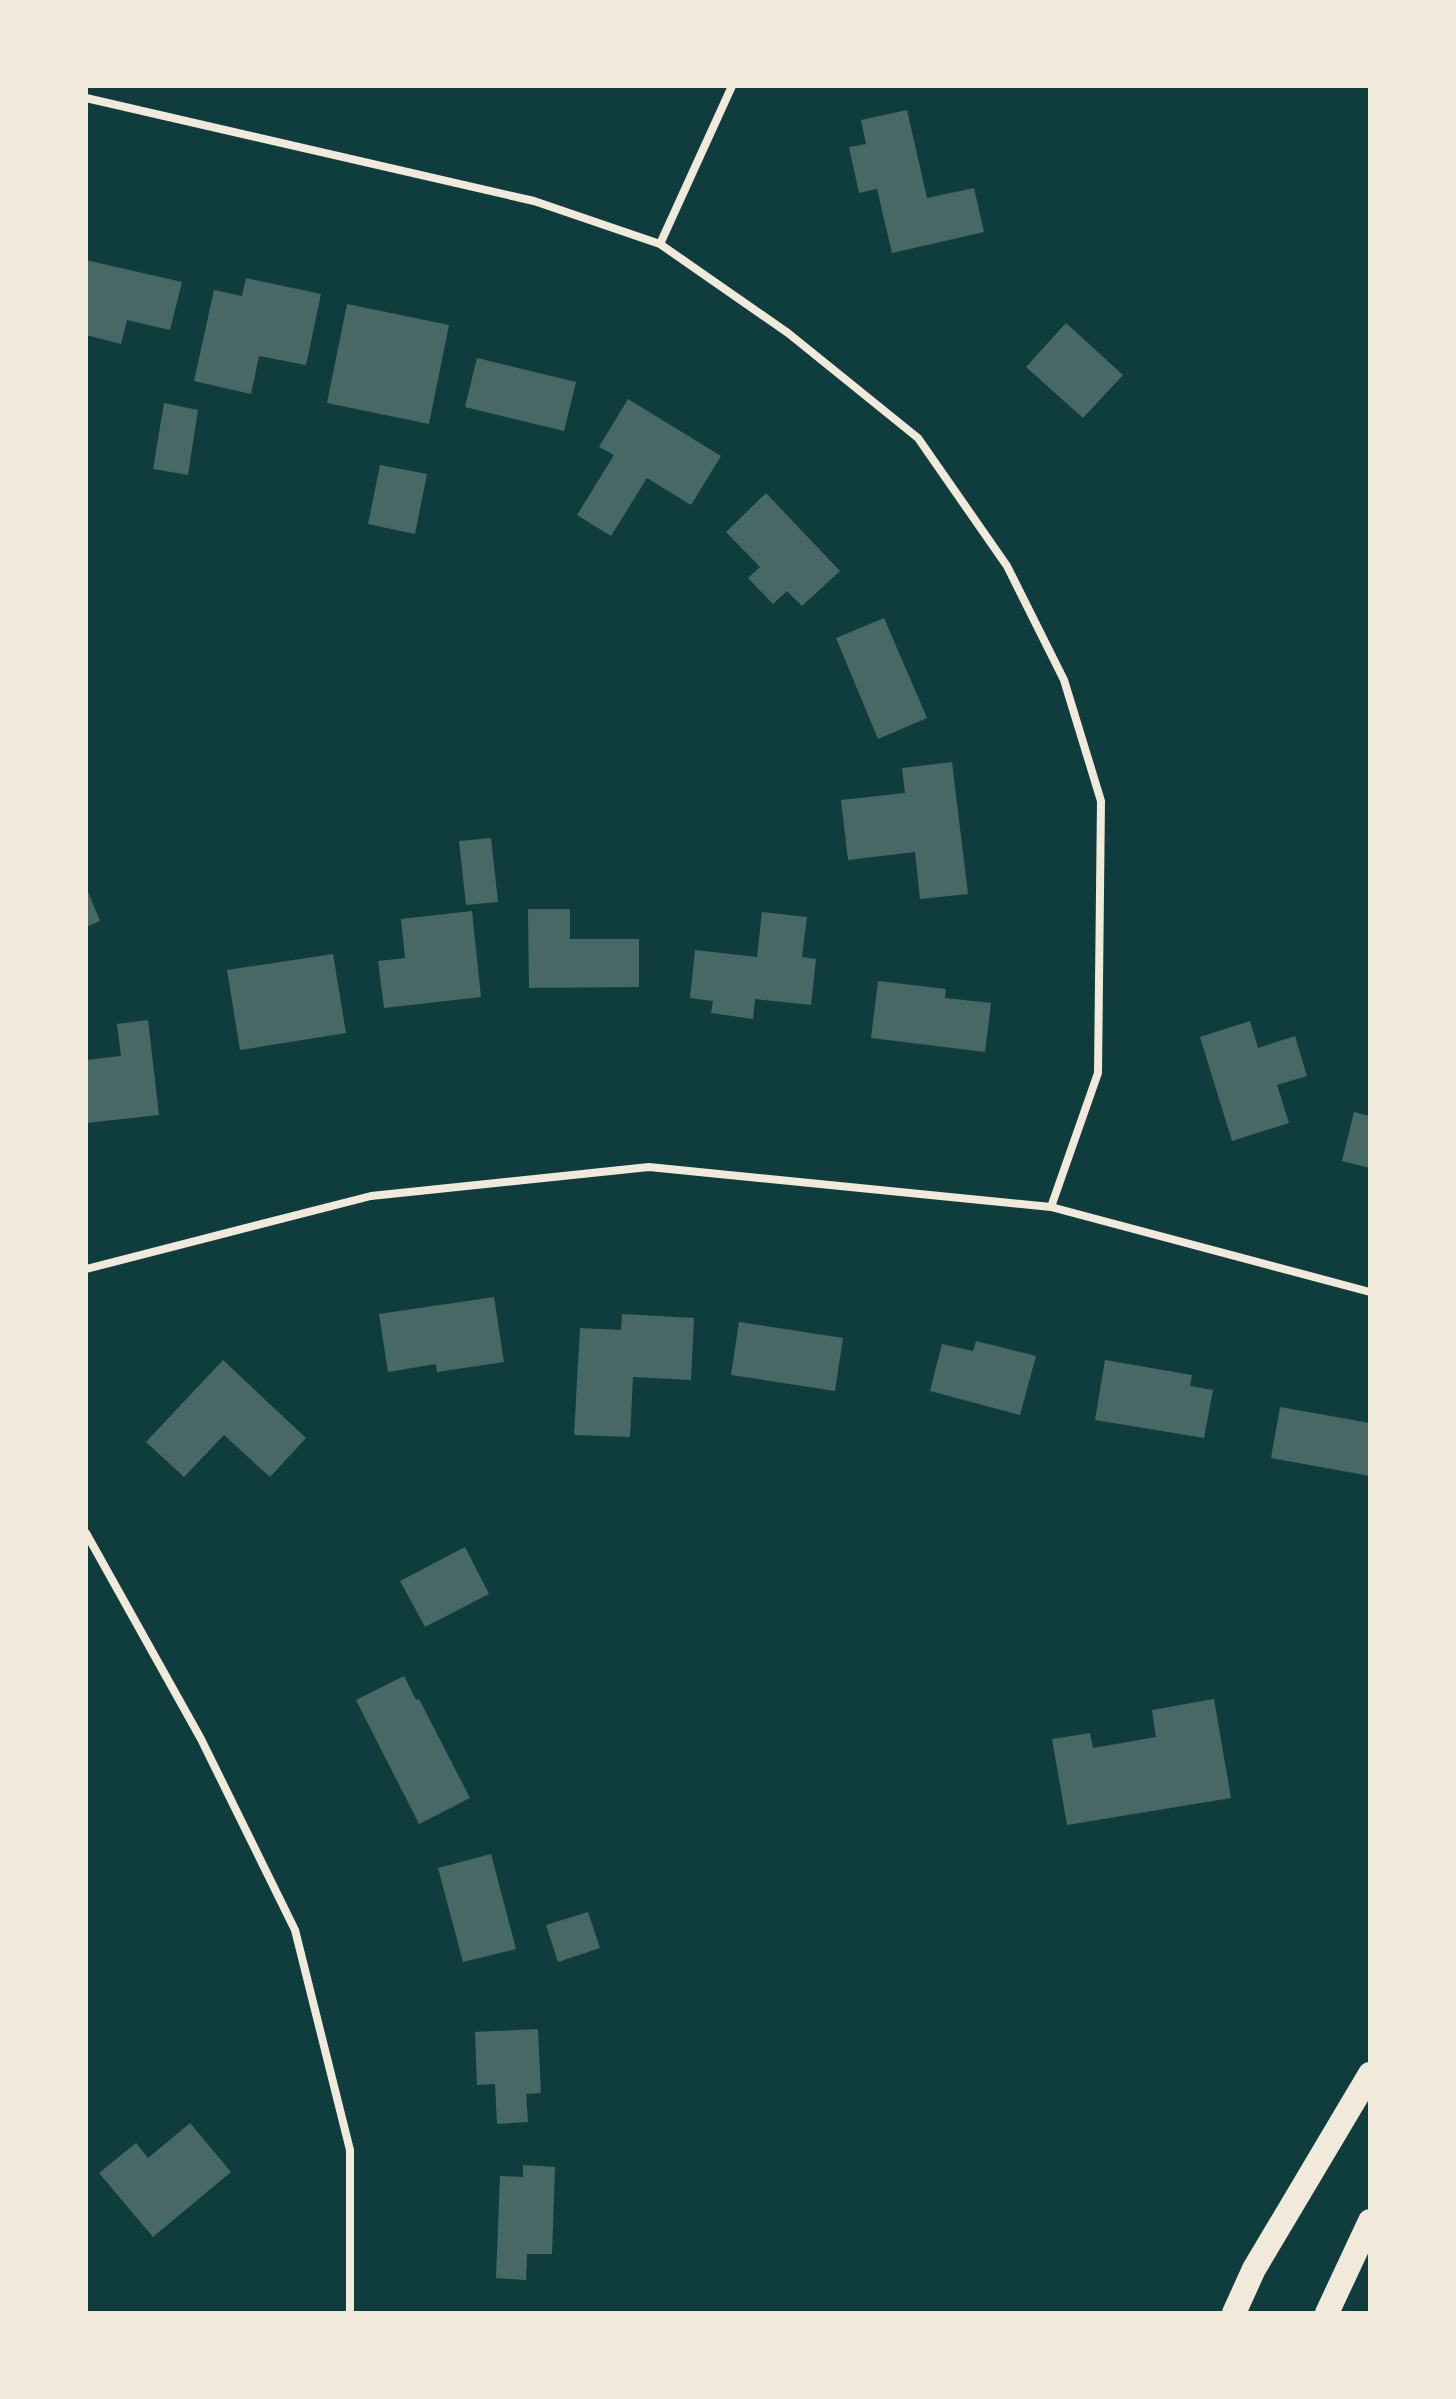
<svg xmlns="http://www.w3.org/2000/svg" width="1456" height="2399" viewBox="0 0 1456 2399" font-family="'Archivo Narrow',sans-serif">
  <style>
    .building { fill: #486865 }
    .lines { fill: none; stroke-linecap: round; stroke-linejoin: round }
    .minor { stroke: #f1e9da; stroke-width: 8 }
    .motorway { stroke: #f1e9da; stroke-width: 24 }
  </style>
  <rect width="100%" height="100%" fill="#0f3d3e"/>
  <!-- building -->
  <path class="building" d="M 907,110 L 927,198 L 974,188 L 984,232 L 892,253 L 877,189 L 859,193 L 849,147 L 866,144 L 861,120 Z
    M 86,260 L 182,282 L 170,330 L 127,320 L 121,344 L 86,335 Z
    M 246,278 L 321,294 L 306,365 L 259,356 L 251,394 L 194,381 L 214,290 L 242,296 Z
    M 347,304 L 449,325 L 429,424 L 327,403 Z
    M 1066,323 L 1123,375 L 1083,418 L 1026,367 Z
    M 477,358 L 576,382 L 564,431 L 465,407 Z
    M 628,399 L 721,456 L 691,505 L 647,478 L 611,536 L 577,515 L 614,455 L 599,447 Z
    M 164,403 L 198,410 L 188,475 L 153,469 Z
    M 380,465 L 427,474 L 415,534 L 368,524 Z
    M 766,493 L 840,571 L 802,606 L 787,591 L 773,604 L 748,578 L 760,567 L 726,532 Z
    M 884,618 L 927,718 L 878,739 L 836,638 Z
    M 952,762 L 968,894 L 920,899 L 915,852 L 848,860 L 841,800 L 905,793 L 902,768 Z
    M 491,838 L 498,902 L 466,905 L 459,841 Z
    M 86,887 L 100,921 L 86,927 Z
    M 528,909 L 570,909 L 570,939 L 639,939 L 639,987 L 529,988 Z
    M 472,911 L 481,997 L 384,1008 L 378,961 L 405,958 L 401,919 Z
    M 762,912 L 807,917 L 802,957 L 816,959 L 811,1005 L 755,999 L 753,1019 L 711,1013 L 713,1001 L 690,998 L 695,950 L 757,957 Z
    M 333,954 L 346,1033 L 240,1050 L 227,970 Z
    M 878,981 L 946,989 L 945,998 L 991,1003 L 985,1052 L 871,1038 Z
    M 148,1020 L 159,1115 L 86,1123 L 86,1060 L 121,1056 L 117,1024 Z
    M 1250,1021 L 1258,1048 L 1295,1036 L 1307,1076 L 1277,1085 L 1289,1123 L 1232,1141 L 1200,1037 Z
    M 1354,1112 L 1370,1116 L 1370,1168 L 1342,1161 Z
    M 494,1297 L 504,1362 L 437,1372 L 436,1364 L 388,1372 L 379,1314 Z
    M 622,1314 L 694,1318 L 691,1380 L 633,1377 L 630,1437 L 574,1435 L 580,1328 L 621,1330 Z
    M 739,1322 L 843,1338 L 835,1391 L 731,1375 Z
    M 976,1341 L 1036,1356 L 1020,1415 L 930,1391 L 942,1344 L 973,1351 Z
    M 223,1360 L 306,1438 L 270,1477 L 224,1435 L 184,1477 L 146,1442 Z
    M 1105,1360 L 1192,1375 L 1190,1386 L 1213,1390 L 1204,1438 L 1095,1420 Z
    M 1280,1407 L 1370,1423 L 1370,1476 L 1271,1458 Z
    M 465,1547 L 489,1594 L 425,1627 L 400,1581 Z
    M 404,1676 L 416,1700 L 419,1699 L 470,1798 L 419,1824 L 356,1700 Z
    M 1214,1699 L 1231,1798 L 1067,1825 L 1052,1739 L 1090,1733 L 1093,1748 L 1156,1737 L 1152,1710 Z
    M 491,1854 L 516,1949 L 463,1962 L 438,1868 Z
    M 588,1912 L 600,1948 L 558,1962 L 546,1925 Z
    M 538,2029 L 541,2093 L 526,2094 L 528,2122 L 497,2124 L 495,2084 L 477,2085 L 475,2032 Z
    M 190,2123 L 231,2172 L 153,2237 L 99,2173 L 136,2143 L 148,2158 Z
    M 523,2165 L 555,2167 L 552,2254 L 527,2254 L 526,2280 L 496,2278 L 500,2176 L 523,2177 Z"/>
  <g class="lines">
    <!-- minor -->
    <path class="minor" d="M 86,98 L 534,201 L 660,244 L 788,333 L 918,438 L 1007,566 L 1064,680 L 1101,801 L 1098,1073 L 1051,1207
      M 660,244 L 732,86
      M 86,1269 L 371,1196 L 649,1167 L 1051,1207 L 1370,1292
      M 86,1533 L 201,1739 L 295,1930 L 350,2150 L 350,2313"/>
    <!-- motorway -->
    <path class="motorway" d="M 1234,2313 L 1254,2269 L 1370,2074
      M 1327,2313 L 1370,2221"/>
  </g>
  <!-- border -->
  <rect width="1456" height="2399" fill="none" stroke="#f1e9da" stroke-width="176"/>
</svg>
